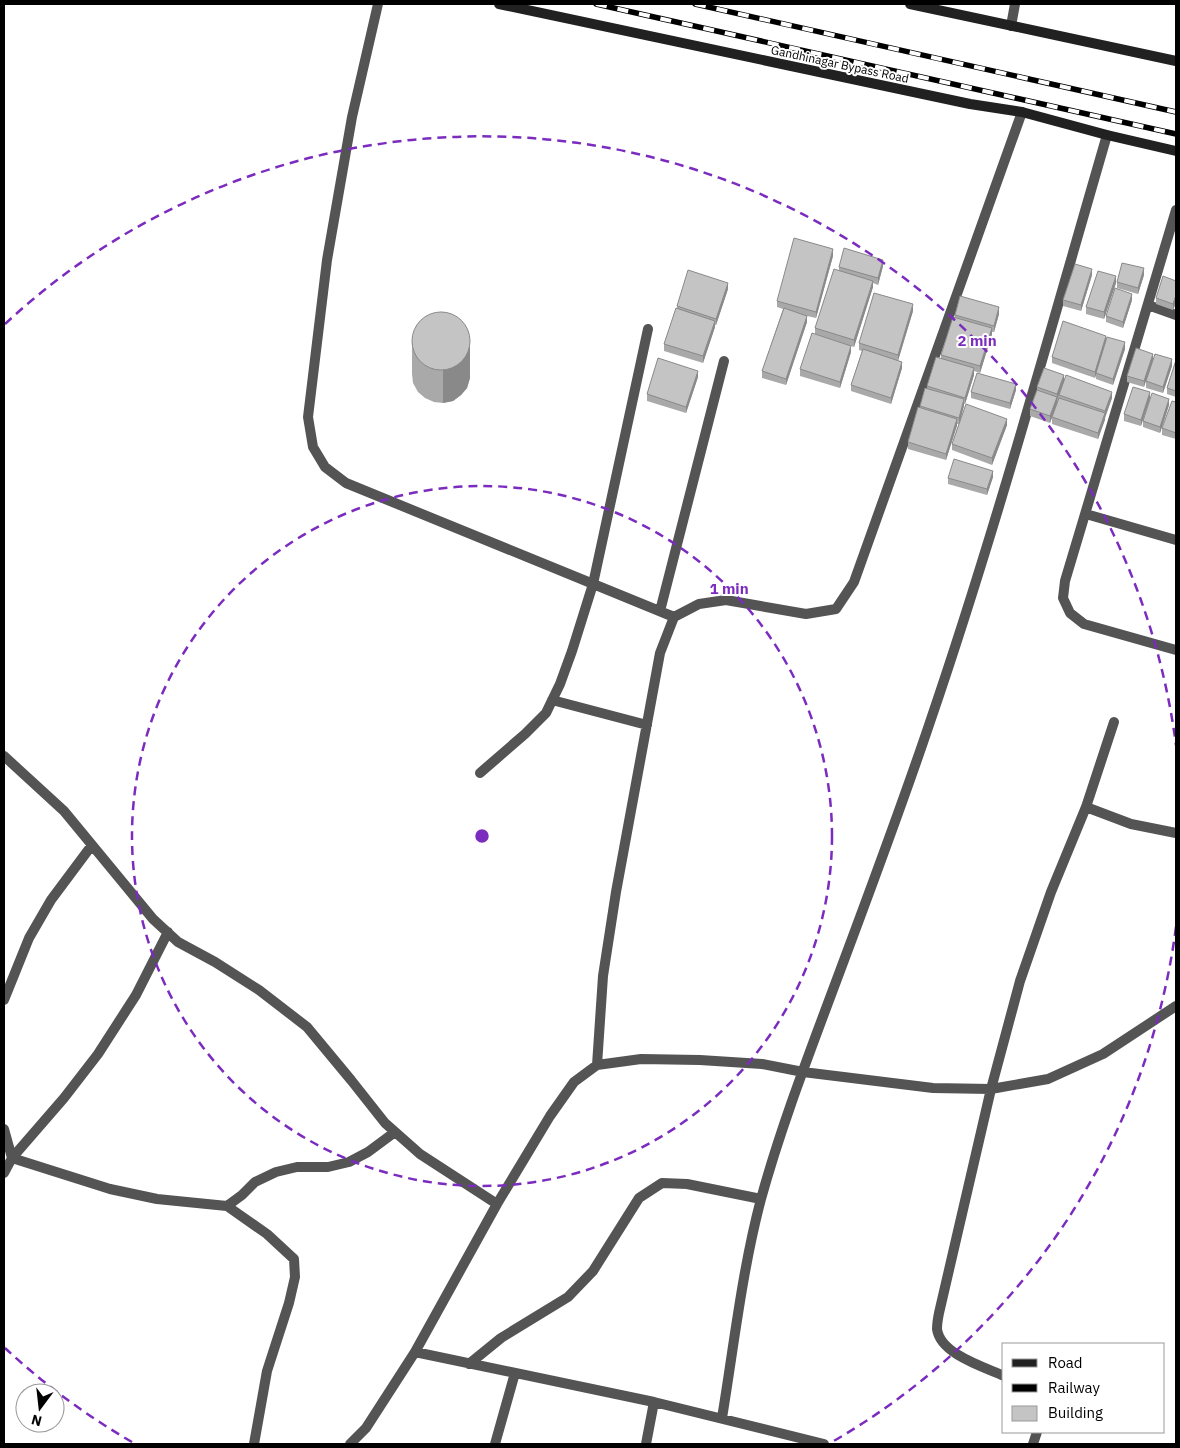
<svg xmlns="http://www.w3.org/2000/svg" width="1180" height="1448" viewBox="0 0 1180 1448" font-family="'IBM Plex Sans',sans-serif">
  <style>
    .lines { fill: none; stroke-linecap: round; stroke-linejoin: round }
    .street { stroke: #545454; stroke-width: 10 }
    .secondary { stroke: #212121; stroke-width: 10 }
    .rail-casing { stroke: #000; stroke-width: 5.5 }
    .rail { stroke: #fff; stroke-width: 4; stroke-dasharray: 11; stroke-linecap: butt }
    .wall { fill: #a9a9a9 }
    .shaded-wall { fill: #898989 }
    .building { fill: #c4c4c4; stroke: #898989 }
    .ring { fill: none; stroke: #7b2cbf; stroke-width: 2.5; stroke-dasharray: 9 6 }
    .labels { text-anchor: middle; dominant-baseline: central; stroke-width: 4; stroke-linejoin: round; paint-order: stroke }
    .street-label { font-size: 12px; fill: #000; stroke: #fff }
    .centre { fill: #7b2cbf; stroke: #fff; stroke-width: 2.5 }
    .ring-label { font-size: 15px; text-anchor: middle; font-weight: bold; fill: #7b2cbf; stroke: #fff; stroke-width: 4; stroke-linejoin: round; paint-order: stroke }
  </style>
  <rect width="100%" height="100%" fill="#fff"/>
  <g class="lines">
    <!-- street -->
    <path class="street" d="M 378,4 L 352,117 L 327,260 L 308,417 L 313,447 L 325,467 L 346,483 L 674,617
      M 1011,26 L 1015,4
      M 1176,210 L 1065,581 L 1063,598 L 1070,613 L 1084,624 L 1176,650
      M 1148,305 L 1176,315
      M 1086,514 L 1176,540
      M 660,611 L 724,361
      M 552,700 L 647,725
      M 4,756 L 64,811 L 153,919 L 178,942 L 215,962 L 259,990 L 307,1027 L 351,1080 L 385,1123 L 420,1154 L 497,1204
      M 480,773 L 525,734 L 546,713 L 560,684 L 572,651 L 593,584 L 648,329
      M 1086,807 L 1131,824 L 1176,833
      M 4,1000 L 29,938 L 51,900 L 92,845
      M 597,1065 L 603,976 L 616,892 L 660,653 L 674,617 L 699,604 L 726,600 L 806,614 L 836,609 L 854,582 L 1022,112
      M 4,1129 L 12,1158 L 110,1189 L 157,1199 L 227,1206 L 242,1195 L 255,1182 L 276,1172 L 297,1167 L 328,1167 L 349,1162 L 368,1152 L 395,1132
      M 4,1173 L 12,1158 L 64,1098 L 98,1054 L 136,995 L 168,932
      M 227,1206 L 267,1234 L 294,1259 L 295,1277 L 289,1303 L 267,1371 L 254,1444
      M 415,1352 L 497,1204 L 550,1116 L 574,1082 L 597,1065 L 641,1059 L 700,1060 L 762,1064 L 803,1072 L 933,1088 L 991,1089 L 1048,1079 L 1103,1054 L 1176,1006
      M 469,1364 L 501,1338 L 568,1297 L 593,1271 L 639,1198 L 662,1183 L 687,1184 L 761,1199
      M 1004,1376 C 984,1367 940,1354 937,1329 C 937,1324 938,1318 939,1313 L 991,1089 L 1020,981 L 1051,892 L 1086,807 L 1114,722
      M 722,1418 C 734,1345 742,1271 761,1199 C 780,1130 806,1062 831,995 C 865,904 899,814 930,722 C 996,529 1050,331 1107,135
      M 350,1444 L 366,1428 L 415,1352 L 654,1402 L 824,1444
      M 495,1444 L 515,1373
      M 646,1444 L 654,1402
      M 1033,1444 L 1037,1432"/>
    <!-- secondary -->
    <path class="secondary" d="M 499,4 L 970,104 L 1022,112 L 1107,135 L 1176,151
      M 910,4 L 1176,61"/>
    <!-- rail casing -->
    <g class="rail-casing">
      <path id="rail" d="M 596,4 L 1176,134
        M 695,4 L 1176,112"/>
    </g>
    <!-- rail -->
    <use href="#rail" class="rail"/>
  </g>
  <!-- wall -->
  <path class="wall" d="M 833,256 L 816,318 L 807,316 L 807,322 L 786,385 L 762,378 L 762,371 L 783,309 L 777,307 L 777,301 Z
    M 883,266 L 878,285 L 873,283 L 873,287 L 854,347 L 815,334 L 815,328 L 839,270 L 839,267 Z
    M 1092,275 L 1081,311 L 1063,306 L 1063,300 Z
    M 1144,275 L 1138,294 L 1117,288 L 1117,282 Z
    M 1176,281 L 1176,312 L 1175,311 L 1175,306 L 1173,310 L 1156,304 L 1156,298 Z
    M 1116,283 L 1104,319 L 1086,314 L 1086,307 Z
    M 728,289 L 716,325 L 715,325 L 715,327 L 703,363 L 664,351 L 664,344 L 677,309 L 677,306 Z
    M 1132,300 L 1123,328 L 1106,322 L 1106,316 Z
    M 913,311 L 898,360 L 902,368 L 891,404 L 851,391 L 851,385 L 862,351 L 859,350 L 859,343 Z
    M 999,314 L 994,332 L 992,332 L 992,334 L 980,373 L 974,371 L 974,375 L 965,404 L 964,404 L 961,419 L 1007,425 L 992,465 L 952,450 L 952,444 L 959,424 L 957,424 L 946,460 L 908,449 L 908,442 L 920,406 L 927,388 L 927,386 L 941,359 L 941,355 L 955,317 L 955,315 Z
    M 1106,340 L 1125,349 L 1113,385 L 1096,379 L 1096,375 L 1095,378 L 1052,363 L 1052,357 Z
    M 412,341 L 470,378 L 467,388 L 461,395 L 453,401 L 443,403 L 434,402 L 425,398 L 418,392 L 413,383 L 412,374 Z
    M 851,352 L 840,388 L 800,376 L 800,369 Z
    M 1153,354 L 1144,387 L 1127,382 L 1127,376 Z
    M 1176,360 L 1176,397 L 1167,394 L 1167,388 Z
    M 1172,366 L 1163,393 L 1146,388 L 1146,381 Z
    M 698,377 L 686,413 L 647,401 L 647,394 Z
    M 1064,380 L 1112,398 L 1098,439 L 1052,424 L 1052,417 L 1055,409 L 1050,423 L 1030,416 L 1030,409 L 1037,390 L 1037,387 Z
    M 1016,390 L 1010,409 L 971,398 L 971,392 Z
    M 1150,392 L 1141,426 L 1124,421 L 1124,414 Z
    M 1176,402 L 1176,439 L 1162,435 L 1162,428 Z
    M 1169,405 L 1160,433 L 1143,427 L 1143,421 Z
    M 993,477 L 987,495 L 948,484 L 948,478 Z"/>
  <!-- shaded-wall -->
  <path class="shaded-wall" d="M 833,249 L 833,256 L 816,318 L 816,312 Z
    M 883,260 L 883,266 L 878,285 L 878,278 Z
    M 1144,268 L 1144,275 L 1138,294 L 1138,288 Z
    M 1092,269 L 1092,275 L 1081,311 L 1081,305 Z
    M 1116,276 L 1116,283 L 1104,319 L 1104,312 Z
    M 873,281 L 873,287 L 854,347 L 854,340 Z
    M 728,283 L 728,289 L 716,325 L 716,319 Z
    M 1132,294 L 1132,300 L 1123,328 L 1123,322 Z
    M 1176,295 L 1176,301 L 1173,310 L 1173,304 Z
    M 913,304 L 913,311 L 898,361 L 898,355 Z
    M 999,307 L 999,314 L 994,332 L 994,326 Z
    M 807,316 L 807,322 L 786,385 L 786,379 Z
    M 715,321 L 715,327 L 703,363 L 703,356 Z
    M 992,328 L 992,334 L 980,373 L 980,366 Z
    M 1106,336 L 1106,342 L 1095,378 L 1095,372 Z
    M 1125,342 L 1125,349 L 1113,385 L 1113,379 Z
    M 470,345 L 470,378 L 467,388 L 461,395 L 453,401 L 443,403 L 443,370 Z
    M 851,346 L 851,352 L 840,388 L 840,382 Z
    M 1153,354 L 1153,360 L 1144,387 L 1144,381 Z
    M 1172,359 L 1172,366 L 1163,393 L 1163,387 Z
    M 902,362 L 902,368 L 891,404 L 891,398 Z
    M 974,368 L 974,375 L 965,404 L 965,398 Z
    M 698,371 L 698,377 L 686,413 L 686,407 Z
    M 1064,375 L 1064,381 L 1057,400 L 1057,403 L 1050,423 L 1050,416 L 1057,397 L 1057,394 Z
    M 1016,384 L 1016,390 L 1010,409 L 1010,403 Z
    M 1112,392 L 1112,398 L 1105,417 L 1105,411 Z
    M 1150,392 L 1150,399 L 1141,426 L 1141,420 Z
    M 964,399 L 964,406 L 959,424 L 959,418 Z
    M 1169,399 L 1169,405 L 1160,433 L 1160,427 Z
    M 1105,413 L 1105,420 L 1098,439 L 1098,433 Z
    M 957,419 L 957,426 L 946,460 L 946,454 Z
    M 1007,419 L 1007,425 L 992,465 L 992,458 Z
    M 993,471 L 993,477 L 987,495 L 987,489 Z"/>
  <!-- building -->
  <path class="building" d="M 794,238 L 833,249 L 816,312 L 777,301 Z
    M 844,248 L 883,260 L 878,278 L 839,267 Z
    M 1122,263 L 1144,268 L 1138,288 L 1117,282 Z
    M 1075,264 L 1092,269 L 1081,305 L 1063,300 Z
    M 834,269 L 873,281 L 854,340 L 815,328 Z
    M 688,270 L 728,283 L 716,319 L 677,306 Z
    M 1098,271 L 1116,276 L 1104,312 L 1086,307 Z
    M 1163,276 L 1176,281 L 1176,295 L 1173,304 L 1156,298 Z
    M 1115,288 L 1132,294 L 1123,322 L 1106,316 Z
    M 874,293 L 913,304 L 898,355 L 859,343 Z
    M 960,296 L 999,307 L 994,326 L 955,315 Z
    M 676,308 L 715,321 L 703,356 L 664,344 Z
    M 784,308 L 807,316 L 786,379 L 762,371 Z
    M412 341a29 29 0 1 1 58 0a29 29 0 1 1-58 0Z
    M 953,317 L 992,328 L 980,366 L 941,355 Z
    M 1063,321 L 1106,336 L 1095,372 L 1052,357 Z
    M 812,333 L 851,346 L 840,382 L 800,369 Z
    M 1107,337 L 1125,342 L 1113,379 L 1096,373 Z
    M 1136,348 L 1153,354 L 1144,381 L 1127,376 Z
    M 863,349 L 902,362 L 891,398 L 851,385 Z
    M 1155,354 L 1172,359 L 1163,387 L 1146,381 Z
    M 936,357 L 974,368 L 965,398 L 927,386 Z
    M 658,358 L 698,371 L 686,407 L 647,394 Z
    M 1176,360 L 1176,391 L 1167,388 Z
    M 1044,368 L 1064,375 L 1057,394 L 1037,387 Z
    M 977,373 L 1016,384 L 1010,403 L 971,392 Z
    M 1066,375 L 1112,392 L 1105,411 L 1059,395 Z
    M 1133,387 L 1150,392 L 1141,420 L 1124,414 Z
    M 925,388 L 964,399 L 959,418 L 920,406 Z
    M 1037,390 L 1057,397 L 1050,416 L 1030,409 Z
    M 1152,393 L 1169,399 L 1160,427 L 1143,421 Z
    M 1059,398 L 1105,413 L 1098,433 L 1052,417 Z
    M 1172,401 L 1176,402 L 1176,433 L 1162,428 Z
    M 966,404 L 1007,419 L 992,458 L 952,444 Z
    M 918,407 L 957,419 L 946,454 L 908,442 Z
    M 954,459 L 993,471 L 987,489 L 948,478 Z"/>
  <!-- distance rings -->
  <g class="ring">
    <circle cx="482" cy="836" r="350"/>
    <path d="M1176 927A700 700 0 0 1 832 1442M132 1442A700 700 0 0 1 5 1348M5 324A700 700 0 0 1 1176 745"/>
  </g>
  <g class="labels">
    <!-- street labels -->
    <g class="street-label">
      <text transform="translate(840 64) rotate(12)">Gandhinagar Bypass Road</text>
    </g>
  </g>
  <circle cx="482" cy="836" r="8" class="centre"/>
  <g class="ring-label">
    <text x="977" y="346">2 min</text>
    <text x="729" y="594">1 min</text>
  </g>
  <!-- border -->
  <rect width="1180" height="1448" fill="none" stroke="#000000" stroke-width="10"/>
  <!-- legend -->
  <rect x="1002" y="1343" width="162" height="90" fill="#ffffff" stroke="#999999"/>
  <rect x="1012" y="1359" width="25" height="8" fill="#212121" stroke="#999999"/>
  <text x="1048" y="1368" font-size="15" fill="#000000">Road</text>
  <rect x="1012" y="1384" width="25" height="8" fill="#000000" stroke="#999999"/>
  <text x="1048" y="1393" font-size="15" fill="#000000">Railway</text>
  <rect x="1012" y="1406" width="25" height="15" fill="#c4c4c4" stroke="#999999"/>
  <text x="1048" y="1418" font-size="15" fill="#000000">Building</text>
  <!-- north arrow -->
  <g transform="translate(40 1408) rotate(195)"><circle r="24" fill="#ffffff" stroke="#999999"/>
  <path d="M0-4L9 19L0 12L-9 19Z" fill="#000000"/>
  <text y="-8" font-size="14" font-weight="bold" text-anchor="middle" fill="#000000">N</text>
  </g>
</svg>
